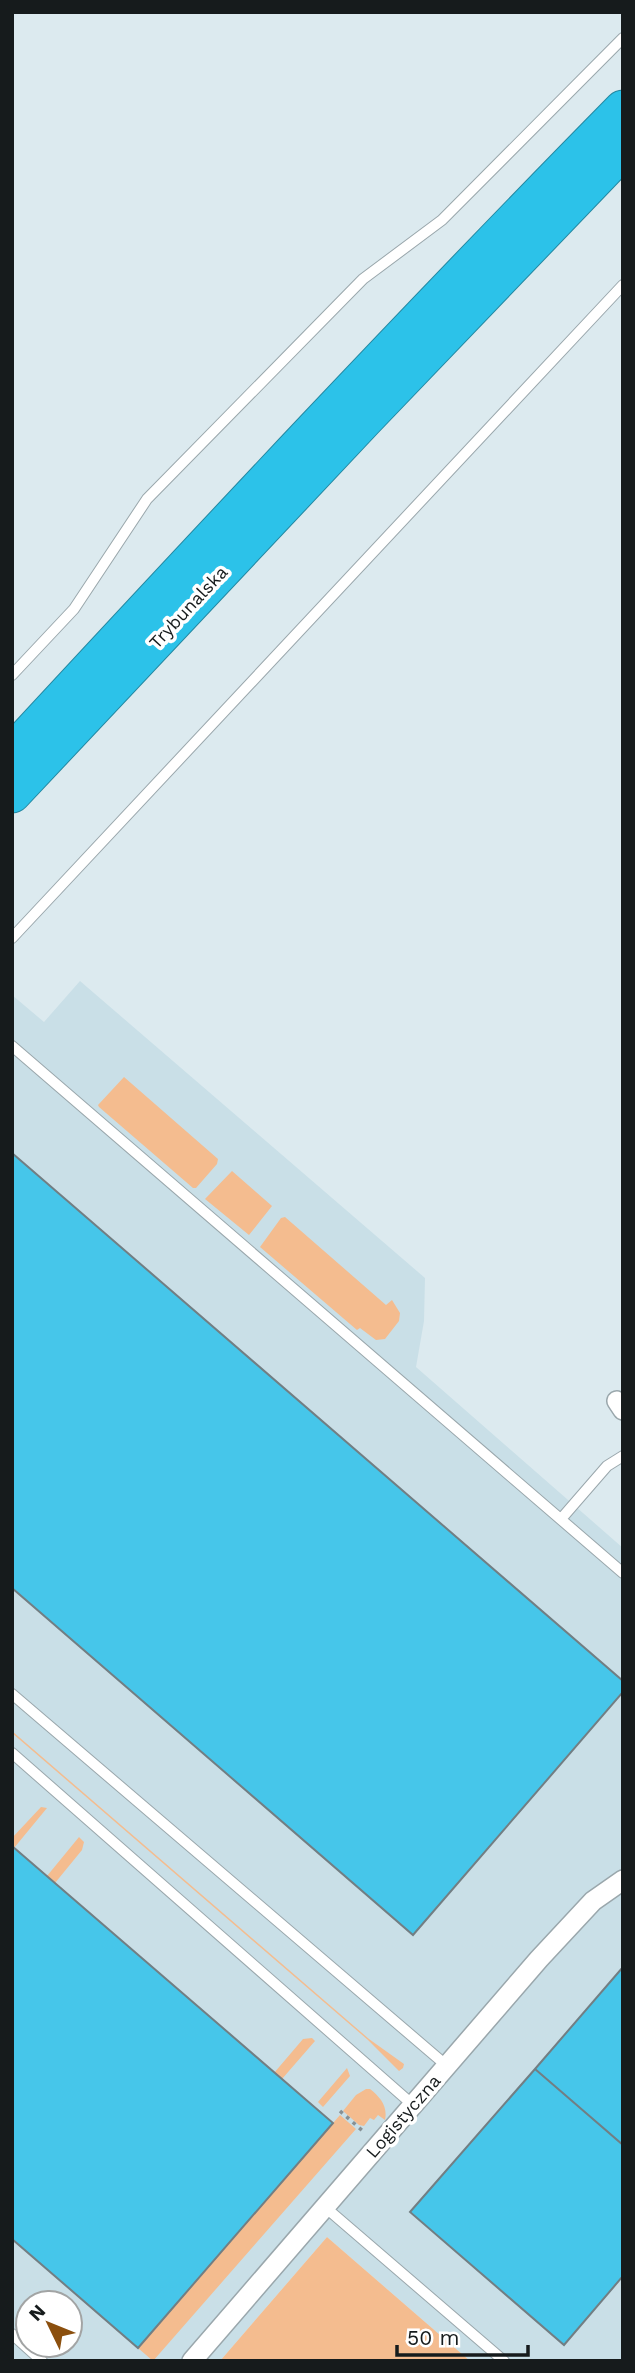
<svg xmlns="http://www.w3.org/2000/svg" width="635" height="2373" viewBox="0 0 635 2373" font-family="'Work Sans',sans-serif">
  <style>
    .built { fill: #c9dfe7; fill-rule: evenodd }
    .green { fill: #f4bc8f }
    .building { fill: #46c6ea; stroke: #727e83; stroke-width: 2 }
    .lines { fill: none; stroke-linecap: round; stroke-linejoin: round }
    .lane-casing { stroke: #9aa7ac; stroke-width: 12 }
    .street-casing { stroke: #9aa7ac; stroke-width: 22 }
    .highway-casing { stroke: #2488a1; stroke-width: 39 }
    .path { stroke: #869094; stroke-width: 3.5; stroke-dasharray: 3.5 5; stroke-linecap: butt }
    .lane { stroke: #fff; stroke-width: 10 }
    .street { stroke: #fff; stroke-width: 19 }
    .highway { stroke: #2cc2e9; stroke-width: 37 }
    .labels { text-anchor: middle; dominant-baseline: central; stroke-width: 7; stroke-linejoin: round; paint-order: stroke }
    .street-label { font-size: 18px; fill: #161b1c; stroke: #fff }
  </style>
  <rect width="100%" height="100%" fill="#dceaef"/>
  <!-- built -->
  <path class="built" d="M 80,981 L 425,1278 L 424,1321 L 416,1367 L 623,1548 L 623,2361 L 470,2361 L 327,2237 L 220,2361 L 12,2361 L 12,995 L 44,1022 ZM 28,2303 L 70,2303 L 70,2345 L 28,2345 Z"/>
  <!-- green -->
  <path class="green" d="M 124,1077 L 218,1159 L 217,1164 L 196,1188 L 193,1188 L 99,1107 L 98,1105 Z
    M 232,1171 L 272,1206 L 249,1235 L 205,1199 Z
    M 285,1217 L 386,1305 L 392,1300 L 400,1313 L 399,1321 L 385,1339 L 376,1340 L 360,1328 L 357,1330 L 260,1247 L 281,1218 Z
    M 12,1731 L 369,2039 L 404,2064 L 403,2068 L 399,2071 L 368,2040 L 12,1733 Z
    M 41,1807 L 47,1808 L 14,1848 L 12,1838 Z
    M 79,1837 L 84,1842 L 82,1850 L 55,1883 L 47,1876 Z
    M 312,2038 L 315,2041 L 282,2079 L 274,2073 L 303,2039 Z
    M 347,2068 L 350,2076 L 323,2107 L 318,2102 Z
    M 366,2089 L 370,2089 C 380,2097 388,2106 385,2120 L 378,2115 L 374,2120 L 370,2118 L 364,2126 L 359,2125 L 343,2111 L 356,2095 Z
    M 340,2115 L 356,2129 L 153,2361 L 138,2348 Z
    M 327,2237 L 470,2361 L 220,2361 Z"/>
  <!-- building -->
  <path class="building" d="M 12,1153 L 623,1681 L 623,1692 L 413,1935 L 12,1588 Z
    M 12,1846 L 333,2123 L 138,2348 L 12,2239 Z
    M 623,1967 L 623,2145 L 535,2069 Z
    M 535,2069 L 623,2145 L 623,2276 L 564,2345 L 410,2212 Z"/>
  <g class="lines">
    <!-- lane casing -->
    <g class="lane-casing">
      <path id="lane" d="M 12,675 L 74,609 L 147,499 L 363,279 L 442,220 L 623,38
        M 12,938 L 623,285
        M 12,1046 L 623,1573
        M 561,1519 L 607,1466 L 623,1456
        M 12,1694 L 447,2066
        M 12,1753 L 413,2105
        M 325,2207 L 504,2361
        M 12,2334 L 42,2361"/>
    </g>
    <!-- street casing -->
    <g class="street-casing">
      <path id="street" d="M 617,1401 L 623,1410
        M 192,2361 L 539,1959 L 593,1901 L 623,1880"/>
    </g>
    <!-- highway casing -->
    <g class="highway-casing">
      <path id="highway" d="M 12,753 C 213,536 415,320 623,109
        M 12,794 L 364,420 L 623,150"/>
    </g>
    <!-- path -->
    <path class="path" d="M 340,2111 L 365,2133"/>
    <!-- lane -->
    <use href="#lane" class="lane"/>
    <!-- street -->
    <use href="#street" class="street"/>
    <!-- highway -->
    <use href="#highway" class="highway"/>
  </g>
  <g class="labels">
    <!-- street labels -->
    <g class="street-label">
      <text transform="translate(188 607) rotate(-47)">Trybunalska</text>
      <text transform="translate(403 2116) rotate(-49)">Logistyczna</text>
    </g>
  </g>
  <!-- border -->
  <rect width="635" height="2373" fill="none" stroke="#161b1c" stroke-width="28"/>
  <!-- north arrow -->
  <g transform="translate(49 2324) rotate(313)"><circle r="33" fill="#ffffff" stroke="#a2a4a4" stroke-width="2"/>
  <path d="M0-5L12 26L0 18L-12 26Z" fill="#8b4f0e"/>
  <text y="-10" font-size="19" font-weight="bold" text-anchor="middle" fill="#161b1c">N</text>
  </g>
  <!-- scale -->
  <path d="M397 2345v10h131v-10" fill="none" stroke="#161b1c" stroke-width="3.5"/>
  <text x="407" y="2345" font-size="21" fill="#161b1c" stroke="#ffffff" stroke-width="5" paint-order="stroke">50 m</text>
</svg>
